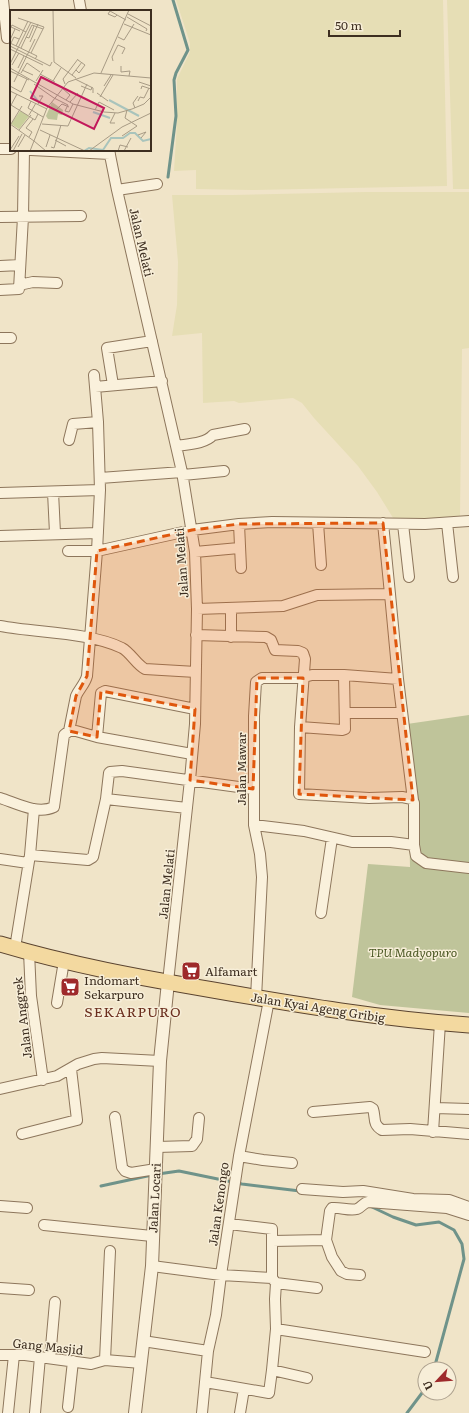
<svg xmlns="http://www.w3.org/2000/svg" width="469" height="1413" viewBox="0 0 469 1413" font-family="Literata,serif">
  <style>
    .farmland { fill: #e6deb5 }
    .cemetery { fill: #bfc49a }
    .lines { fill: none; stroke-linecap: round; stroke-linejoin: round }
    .stream { stroke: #6f938a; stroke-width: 3 }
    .minor-casing { stroke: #8d765c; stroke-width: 12 }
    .tertiary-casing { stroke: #8d765c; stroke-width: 14 }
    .primary-casing { stroke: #5b4430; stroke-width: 17 }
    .minor { stroke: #faf1dc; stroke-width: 10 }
    .tertiary { stroke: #faf1dc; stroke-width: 12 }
    .primary { stroke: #f3d9a0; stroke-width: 15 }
    .marked { fill: #df570d; fill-opacity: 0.2; stroke: #df570d; stroke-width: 3; stroke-dasharray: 8 5; stroke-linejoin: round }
    .labels { text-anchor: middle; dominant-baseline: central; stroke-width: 3; stroke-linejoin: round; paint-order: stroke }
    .street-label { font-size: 12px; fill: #3d2e20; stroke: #f7eed8 }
    .park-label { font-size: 12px; font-style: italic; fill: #4d5a26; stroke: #f7eed8 }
    .poi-label { font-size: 12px; fill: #3d2e20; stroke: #f7eed8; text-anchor: start }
    .quarter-label { font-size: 14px; letter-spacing: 1px; fill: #6b2e1e; stroke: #f7eed8 }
    .inset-river { fill: none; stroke: #a9c4bc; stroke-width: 2 }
    .inset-road { fill: none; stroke: #a89b85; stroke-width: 1 }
    .view { fill: #c2185b; fill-opacity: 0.15; stroke: #c2185b; stroke-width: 2 }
    .inset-edge { fill: none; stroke: #3d2e20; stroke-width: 2 }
  </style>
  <rect width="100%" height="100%" fill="#f0e4c8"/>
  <!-- farmland -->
  <path class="farmland" d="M 176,0 L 443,0 L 447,186 L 252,190 L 196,189 L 196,170 L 174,171 L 177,123 L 177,79 L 190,52 L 190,43 Z
    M 447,0 L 469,0 L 469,189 L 453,189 Z
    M 365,192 L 469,192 L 469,348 L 462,349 L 460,517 L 395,521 L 377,492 L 358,466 L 314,418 L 302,403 L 293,398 L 239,403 L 234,401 L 203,403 L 202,333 L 172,336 L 177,305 L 178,262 L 172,195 L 233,195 Z"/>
  <!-- cemetery -->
  <path class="cemetery" d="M 469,715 L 469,1013 L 380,1005 L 352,997 L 368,864 L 410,867 L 407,724 Z"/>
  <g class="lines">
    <!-- stream -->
    <path class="stream" d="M 168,177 L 176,116 L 174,80 L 176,73 L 188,50 L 173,0
      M 158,1174 L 179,1171 L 242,1184 L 300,1191
      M 101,1186 L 152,1175
      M 371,1205 L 372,1207 L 393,1217 L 416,1225 L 439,1222 L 454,1230 L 462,1244 L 464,1259 L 434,1369
      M 407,1413 L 425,1389"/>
    <!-- minor casing -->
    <g class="minor-casing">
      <path id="minor" d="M 3,0 L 7,38
        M 79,0 L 81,11
        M 0,149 L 11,149
        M 31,150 L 110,154
        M 109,150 L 117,190 L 182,472 L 195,552 L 197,609 L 195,724 L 190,780 L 168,982
        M 117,190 L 157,184
        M 0,217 L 81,216
        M 0,266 L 20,265
        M 19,285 L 33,282 L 57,283
        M 0,290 L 19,289 L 23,217 L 24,150
        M 0,338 L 11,338
        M 94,375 L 98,422 L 100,490
        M 113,385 L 107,348 L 152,341
        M 95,387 L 162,381
        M 69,440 L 73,424 L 98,422
        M 176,446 C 188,444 205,444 213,435 L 245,429
        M 183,475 L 224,471
        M 100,478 L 182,472
        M 53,492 L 55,533
        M 0,493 L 100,490 L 97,551 L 192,530 L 239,524 L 272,522 L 425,524 L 469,521
        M 318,523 L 321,565
        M 383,523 L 390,594
        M 447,523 L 453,577
        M 239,524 L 241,568
        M 403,524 L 409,577
        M 0,536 L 98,533
        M 68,551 L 97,551 L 87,676 C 85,684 79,689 76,696 L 69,731
        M 195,552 L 239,548
        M 231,608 L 231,637
        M 197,609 L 283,606 L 317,595 L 390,594 L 398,679 L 344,675 L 312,675 L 300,678 L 262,678 L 256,682 L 254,716 L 254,825 L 260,854 L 262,877 L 256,998
        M 0,626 C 36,633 90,632 122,648 C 131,653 136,664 145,669 L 196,672
        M 196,635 L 266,637 L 271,640 L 275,650 L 298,651 L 303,653 L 305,659 L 300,727 L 299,794 L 369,798 L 402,797 L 412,799 L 414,803 L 414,845 L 416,856 L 426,863 L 469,868
        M 398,679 L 413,800
        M 345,713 L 402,713
        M 300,727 L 342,730 L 345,729 L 344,675
        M 97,737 L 101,693 L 105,691 L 195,709
        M 0,798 C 16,803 37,815 54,807 L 64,735 L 69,731 L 76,731 L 97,737 L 192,754
        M 106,799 L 187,808
        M 254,825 L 304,831 L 352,842 L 391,842 L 414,845
        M 30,855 L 88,860 L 93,857 L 106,799 L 109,773 L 110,772 L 122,771 L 253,789
        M 0,859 L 28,863
        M 321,913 L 332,838
        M 15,948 L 30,855 L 34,809
        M 29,952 L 31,996 L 43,1080
        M 57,1003 L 64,961
        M 0,1089 L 57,1076 L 78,1064 L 94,1059 L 102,1058 L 160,1061
        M 435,1108 L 469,1109
        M 313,1112 L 370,1107 L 373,1109 C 376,1118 372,1124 382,1130 L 410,1129 L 469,1134
        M 115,1117 L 122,1167 L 125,1171 L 131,1173 L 156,1169
        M 433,1132 L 440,1023
        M 22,1134 L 77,1120 L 71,1069
        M 157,1147 L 192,1146 L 197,1139 L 199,1118
        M 239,1156 L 263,1160 L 292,1163
        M 302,1189 L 343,1192 L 363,1191 L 413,1199 L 449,1200 L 469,1207
        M 0,1206 L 27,1208
        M 229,1224 L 272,1229 L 272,1278 L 276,1283 L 317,1288
        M 44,1225 L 152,1236
        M 272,1241 L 326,1240
        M 152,1266 L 221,1275 L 272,1278
        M 360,1275 L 347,1274 L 341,1271 L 332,1257 L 326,1240 L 330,1211 L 332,1208 C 340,1207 349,1211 357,1209 C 362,1207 363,1203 368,1202 L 447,1208 L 469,1215
        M 276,1283 L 275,1299 L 276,1329 L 425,1352
        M 0,1288 L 29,1290
        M 143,1341 L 208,1351
        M 0,1355 L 25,1355 L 91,1364 L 105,1360 L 141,1363
        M 50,1358 L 55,1302
        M 105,1360 L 110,1251
        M 272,1370 L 307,1378
        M 205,1382 L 269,1393 L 272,1370 L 276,1329
        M 68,1407 L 73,1361
        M 8,1413 L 14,1355
        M 35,1413 L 40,1357
        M 202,1413 L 208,1351 L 216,1315 L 221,1275 L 239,1156 L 269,1000
        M 240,1413 L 244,1389"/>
    </g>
    <!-- tertiary casing -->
    <g class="tertiary-casing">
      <path id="tertiary" d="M 135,1413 L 152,1266 L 160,1061 L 168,982"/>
    </g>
    <!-- primary casing -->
    <g class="primary-casing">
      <path id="primary" d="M 0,944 C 70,965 142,978 213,990 C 298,1005 383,1019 469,1025"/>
    </g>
    <!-- minor -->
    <use href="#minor" class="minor"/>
    <!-- tertiary -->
    <use href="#tertiary" class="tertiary"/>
    <!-- primary -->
    <use href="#primary" class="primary"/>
  </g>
  <!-- marked area -->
  <path class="marked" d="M 383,523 L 413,800 L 299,794 L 303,678 L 257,678 L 253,789 L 190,780 L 195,709 L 101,691 L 97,737 L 69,731 L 76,696 L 87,676 L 97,551 L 192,530 L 239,524 Z"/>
  <!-- icons -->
  <defs>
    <g id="supermarket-square" transform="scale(1)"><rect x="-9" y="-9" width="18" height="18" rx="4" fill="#9e2a2b" stroke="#f7eed8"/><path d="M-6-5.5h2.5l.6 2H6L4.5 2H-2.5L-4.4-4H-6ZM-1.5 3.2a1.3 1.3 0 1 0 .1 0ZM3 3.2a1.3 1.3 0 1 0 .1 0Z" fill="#fff"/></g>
  </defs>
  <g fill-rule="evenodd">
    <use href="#supermarket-square" x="191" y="971"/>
    <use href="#supermarket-square" x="70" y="987"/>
  </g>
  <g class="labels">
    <!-- street labels -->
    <g class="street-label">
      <text transform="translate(142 242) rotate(77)">Jalan Melati</text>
      <text transform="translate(181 563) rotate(-94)">Jalan Melati</text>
      <text transform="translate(241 769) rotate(-90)">Jalan Mawar</text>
      <text transform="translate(166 884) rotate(-84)">Jalan Melati</text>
      <text transform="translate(318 1007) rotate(9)">Jalan Kyai Ageng Gribig</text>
      <text transform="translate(22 1018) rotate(-97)">Jalan Anggrek</text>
      <text transform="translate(154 1198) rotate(-87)">Jalan Locari</text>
      <text transform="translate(218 1204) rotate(-82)">Jalan Kenongo</text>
      <text transform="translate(48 1346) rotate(6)">Gang Masjid</text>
    </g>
    <!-- park labels -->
    <g class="park-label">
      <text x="413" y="952">TPU Madyopuro</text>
    </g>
    <!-- poi labels -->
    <g class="poi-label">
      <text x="205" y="971">Alfamart</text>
      <text x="84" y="980">Indomart<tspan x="84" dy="14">Sekarpuro</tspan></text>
    </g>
    <!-- quarter labels -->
    <g class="quarter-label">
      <text x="133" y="1011">SEKARPURO</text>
    </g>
  </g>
  <!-- overview -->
  <g transform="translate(10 10)">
    <rect width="141" height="141" fill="#f0e4c8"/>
    <path d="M 10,101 L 19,106 L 9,119 L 1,114 Z" fill="#c9cf9b"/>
    <path d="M 42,92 L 53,100 L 52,105 L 48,104 L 47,110 L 38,109 L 36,106 Z" fill="#bfc49a"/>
    <path class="inset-river" d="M 20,81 L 28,91M 99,90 L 129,106M 83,102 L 100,108M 74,141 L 79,138 L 93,140 L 101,128 L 113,128 L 120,123 L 125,123 L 133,131 L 141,129"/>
    <path class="inset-road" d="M 43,0 L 44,52M 100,1 L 116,10M 100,1 L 98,4 L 105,7 L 107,5M 118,4 L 141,16M 117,7 L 137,19 L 136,21M 8,8 L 34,17 L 21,43M 114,14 L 141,25M 21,17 L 22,15 L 33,19M 10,21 L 1,17 L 2,15 L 16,22M 16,27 L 19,28 L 24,16M 108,27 L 114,30 L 124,14M 0,30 L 5,19M 20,32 L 28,14M 0,33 L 27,46 L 25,49M 1,33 L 4,27 L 9,29M 0,36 L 40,56 L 42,52M 6,36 L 18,11M 11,38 L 21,17M 0,39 L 33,55M 103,51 L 102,47 L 108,35 L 115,38 L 112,44M 44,52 L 66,68M 0,54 L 21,12M 2,55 L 9,43M 111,56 L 111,62 L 120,61 L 119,66M 0,58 L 63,94 L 94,102 L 108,103 L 122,99 L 134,94 L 141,87M 8,58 L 14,46M 12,60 L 23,65M 66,60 L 69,63 L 75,55 L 68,50M 0,61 L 19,70M 11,63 L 17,53 L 30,62M 91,63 L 119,0M 30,64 L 45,72M 62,65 L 72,52M 65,69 L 83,78 L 83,83M 26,71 L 33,60M 43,71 L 51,58M 4,72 L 25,29M 129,72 L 141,76M 24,74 L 44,88M 55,74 L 53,69 L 68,49M 0,76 L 11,82 L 17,69M 71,76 L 81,80 L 82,77M 94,76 L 101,65M 52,78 L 60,85 L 56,90M 131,79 L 132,76 L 141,79M 0,81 L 37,99M 87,83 L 98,91M 90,87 L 103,65M 44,88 L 58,95 L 55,101 L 59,102 L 63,94M 21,91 L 18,98 L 33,107M 128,91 L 130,87 L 134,88 L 139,78M 60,92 L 68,83M 28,94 L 33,86 L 29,86M 1,95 L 25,110 L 28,104M 0,97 L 7,84M 125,98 L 123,93 L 128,86M 85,100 L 89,92 L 104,100M 45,101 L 52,94 L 59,97M 19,105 L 26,93M 105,113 L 100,113 L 105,103M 0,114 L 24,131M 1,114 L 12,96M 32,114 L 58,116 L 77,74M 9,120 L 21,105M 30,120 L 75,141M 128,125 L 136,122 L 131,128M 112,126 L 127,116 L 115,108 L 117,100M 19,127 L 22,122 L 16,118 L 23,109M 45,130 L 56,136M 24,131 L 36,141M 8,137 L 15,125M 36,137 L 40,125M 41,137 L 44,138 L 51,115M 0,140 L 9,126M 3,141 L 12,124M 20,141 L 37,98 L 58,72 L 84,63 L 141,68M 79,141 L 112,117 L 141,103M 108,141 L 110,135 L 118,137M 114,141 L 121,128"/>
    <path class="view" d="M 31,67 L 94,98 L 84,119 L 21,88 Z"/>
    <rect width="141" height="141" class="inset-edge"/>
  </g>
  <!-- north arrow -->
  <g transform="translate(437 1381) rotate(244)"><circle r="19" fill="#f7eed8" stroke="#ada18e"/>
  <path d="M0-3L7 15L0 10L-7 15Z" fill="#9e2a2b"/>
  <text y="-6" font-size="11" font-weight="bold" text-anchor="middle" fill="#3d2e20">U</text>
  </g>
  <!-- scale -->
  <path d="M329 30v6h71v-6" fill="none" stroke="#3d2e20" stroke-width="2"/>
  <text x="335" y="30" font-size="12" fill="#3d2e20" stroke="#f7eed8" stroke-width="3" paint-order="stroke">50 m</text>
</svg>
